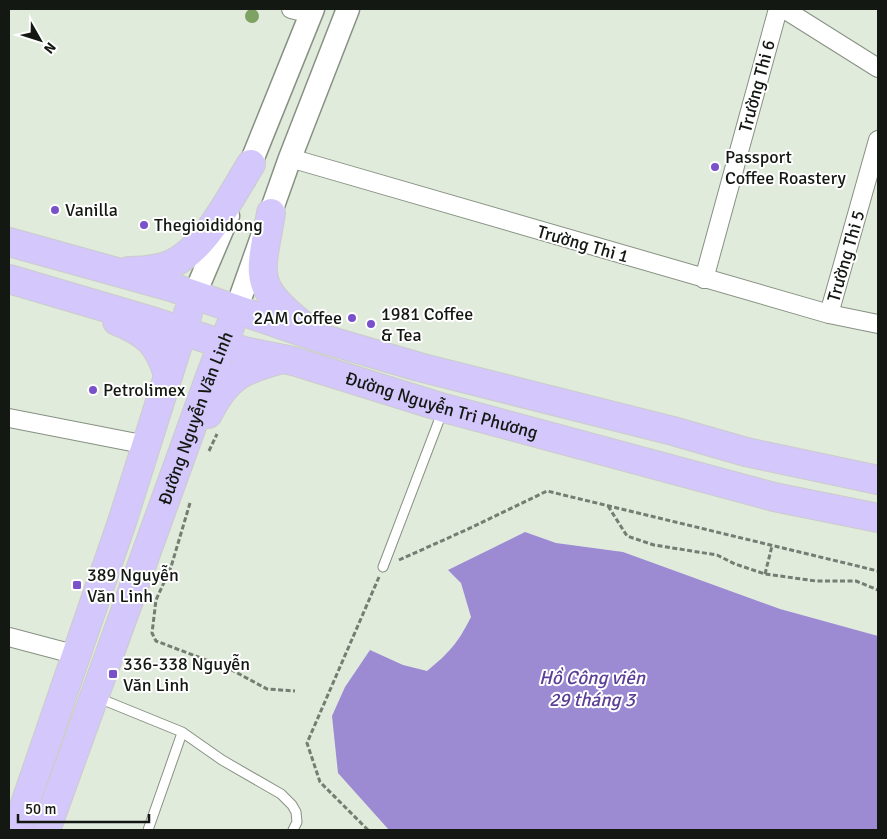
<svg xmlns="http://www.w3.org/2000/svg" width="887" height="839" viewBox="0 0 887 839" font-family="Signika,sans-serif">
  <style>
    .water { fill: #9c8ad3 }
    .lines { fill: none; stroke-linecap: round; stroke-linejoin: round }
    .service-casing { stroke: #879183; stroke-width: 11 }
    .minor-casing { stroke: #879183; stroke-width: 20 }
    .tertiary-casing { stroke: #879183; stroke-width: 25 }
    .primary-casing { stroke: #cbcccb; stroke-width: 30 }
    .path { stroke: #757c72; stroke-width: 3; stroke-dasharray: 5 2.5; stroke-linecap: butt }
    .service { stroke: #fff; stroke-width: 9 }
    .minor { stroke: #fff; stroke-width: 18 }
    .tertiary { stroke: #fff; stroke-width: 22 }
    .primary { stroke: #d4c7fb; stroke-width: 28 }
    .tree { fill: #7da263 }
    .poi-dot { fill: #7951ca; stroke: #fff; stroke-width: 2 }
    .labels { text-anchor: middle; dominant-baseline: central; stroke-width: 4; stroke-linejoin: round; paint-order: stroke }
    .street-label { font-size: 18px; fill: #141812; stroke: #fff }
    .poi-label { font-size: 18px; fill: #141812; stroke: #fff; text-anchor: start }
    .water-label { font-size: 19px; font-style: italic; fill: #5b3e96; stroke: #fff }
  </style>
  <rect width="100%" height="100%" fill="#e0ebdc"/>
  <!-- water -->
  <path class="water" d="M 525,532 L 556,543 L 623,552 L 780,609 L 878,636 L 878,830 L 389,830 L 338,773 L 332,716 L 345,687 L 370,650 L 403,665 L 427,671 C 449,653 458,643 471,617 L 461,583 L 448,570 Z"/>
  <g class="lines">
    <!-- service casing -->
    <g class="service-casing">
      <path id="service" d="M 383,567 L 443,410
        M 96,697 L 182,732 L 222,760 L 281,794 L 292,805 L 296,812 L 297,822 L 293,830
        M 148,830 L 182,733"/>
    </g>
    <!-- minor casing -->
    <g class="minor-casing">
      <path id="minor" d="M 291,9 L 311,14
        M 784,9 L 878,68
        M 290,158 L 829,314 L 878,324
        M 704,279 L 778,9
        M 829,314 L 878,140
        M 9,418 L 147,445
        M 9,637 L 77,655"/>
    </g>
    <!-- tertiary casing -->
    <g class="tertiary-casing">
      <path id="tertiary" d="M 244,180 L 313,9
        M 194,296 L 228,216
        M 236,310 L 290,158 L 348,9"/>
    </g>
    <!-- primary casing -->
    <g class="primary-casing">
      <g id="primary">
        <path d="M 271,213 C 261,275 250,284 304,326"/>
        <path d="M 9,242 L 171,287 L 317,337 L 419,367 L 673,431 L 746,452 L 878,480"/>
        <path d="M 129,271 C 140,271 152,270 163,267 C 203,256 230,197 251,164"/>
        <path id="s1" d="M 9,279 L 155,322 L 244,351 L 293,361 L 444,408 L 774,497 L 878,518"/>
        <path d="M 117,321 C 147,333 159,344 168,376"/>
        <path d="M 208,414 C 227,376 242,370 282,359"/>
        <path d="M 16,830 L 122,522 L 188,313"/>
        <path id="s2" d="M 46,830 L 212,371 L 230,327"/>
      </g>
    </g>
    <!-- path -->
    <path class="path" d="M 209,451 L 217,434
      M 190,503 L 171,567 L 156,600 L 152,633 L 156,641 L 230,669 L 267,689 L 295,691
      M 608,506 L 627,536 L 654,545 L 717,555 L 735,564 L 765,574 L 816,581 L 856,581 L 878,590
      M 399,560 L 466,530 L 547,491 L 878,571
      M 765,574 L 772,546
      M 368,830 L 320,782 L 307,743 L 379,577"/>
    <!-- service -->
    <use href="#service" class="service"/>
    <!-- minor -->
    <use href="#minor" class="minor"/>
    <!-- tertiary -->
    <use href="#tertiary" class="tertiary"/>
    <!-- primary -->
    <use href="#primary" class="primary"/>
  </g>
  <!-- trees -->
  <circle class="tree" cx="252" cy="16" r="7"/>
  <!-- markers -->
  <g class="poi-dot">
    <circle cx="715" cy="167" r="5"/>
    <circle cx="55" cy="210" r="5"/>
    <circle cx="144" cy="225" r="5"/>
    <circle cx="352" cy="318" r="5"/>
    <circle cx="371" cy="324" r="5"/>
    <circle cx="93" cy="390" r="5"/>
    <rect x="72" y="580" width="10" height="10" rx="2.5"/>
    <rect x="108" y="669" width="10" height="10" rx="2.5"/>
  </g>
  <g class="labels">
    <!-- street labels -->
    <g class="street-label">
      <text transform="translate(757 86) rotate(-75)">Trường Thi 6</text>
      <text transform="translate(583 244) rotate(16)">Trường Thi 1</text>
      <text transform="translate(846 256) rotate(-74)">Trường Thi 5</text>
      <text stroke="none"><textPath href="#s1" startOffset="451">Đường Nguyễn Tri Phương</textPath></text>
      <text stroke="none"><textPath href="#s2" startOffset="438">Đường Nguyễn Văn Linh</textPath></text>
    </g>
    <!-- poi labels -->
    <g class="poi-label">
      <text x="725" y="157">Passport<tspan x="725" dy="21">Coffee Roastery</tspan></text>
      <text x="65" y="210">Vanilla</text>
      <text x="154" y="225">Thegioididong</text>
      <text x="381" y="314">1981 Coffee<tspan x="381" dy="21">&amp; Tea</tspan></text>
      <text x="342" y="318" text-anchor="end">2AM Coffee</text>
      <text x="103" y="390">Petrolimex</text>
      <text x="87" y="575">389 Nguyễn<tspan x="87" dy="21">Văn Linh</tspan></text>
      <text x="123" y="664">336-338 Nguyễn<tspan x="123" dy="21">Văn Linh</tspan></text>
    </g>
    <!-- water labels -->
    <g class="water-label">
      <text x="592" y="678">Hồ Công viên<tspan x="592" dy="22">29 tháng 3</tspan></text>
    </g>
  </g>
  <!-- border -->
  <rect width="887" height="839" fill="none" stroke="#141812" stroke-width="20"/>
  <!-- north arrow -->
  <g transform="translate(40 40) rotate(129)" stroke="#ffffff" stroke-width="4" paint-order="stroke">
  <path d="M0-4L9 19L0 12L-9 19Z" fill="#141812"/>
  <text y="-8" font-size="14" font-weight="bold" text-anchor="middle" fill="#141812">N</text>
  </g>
  <!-- scale -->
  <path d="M18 814v8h131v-8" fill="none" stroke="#141812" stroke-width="2.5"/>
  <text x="25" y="814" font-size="15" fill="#141812" stroke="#ffffff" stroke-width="4" paint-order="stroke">50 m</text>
</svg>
